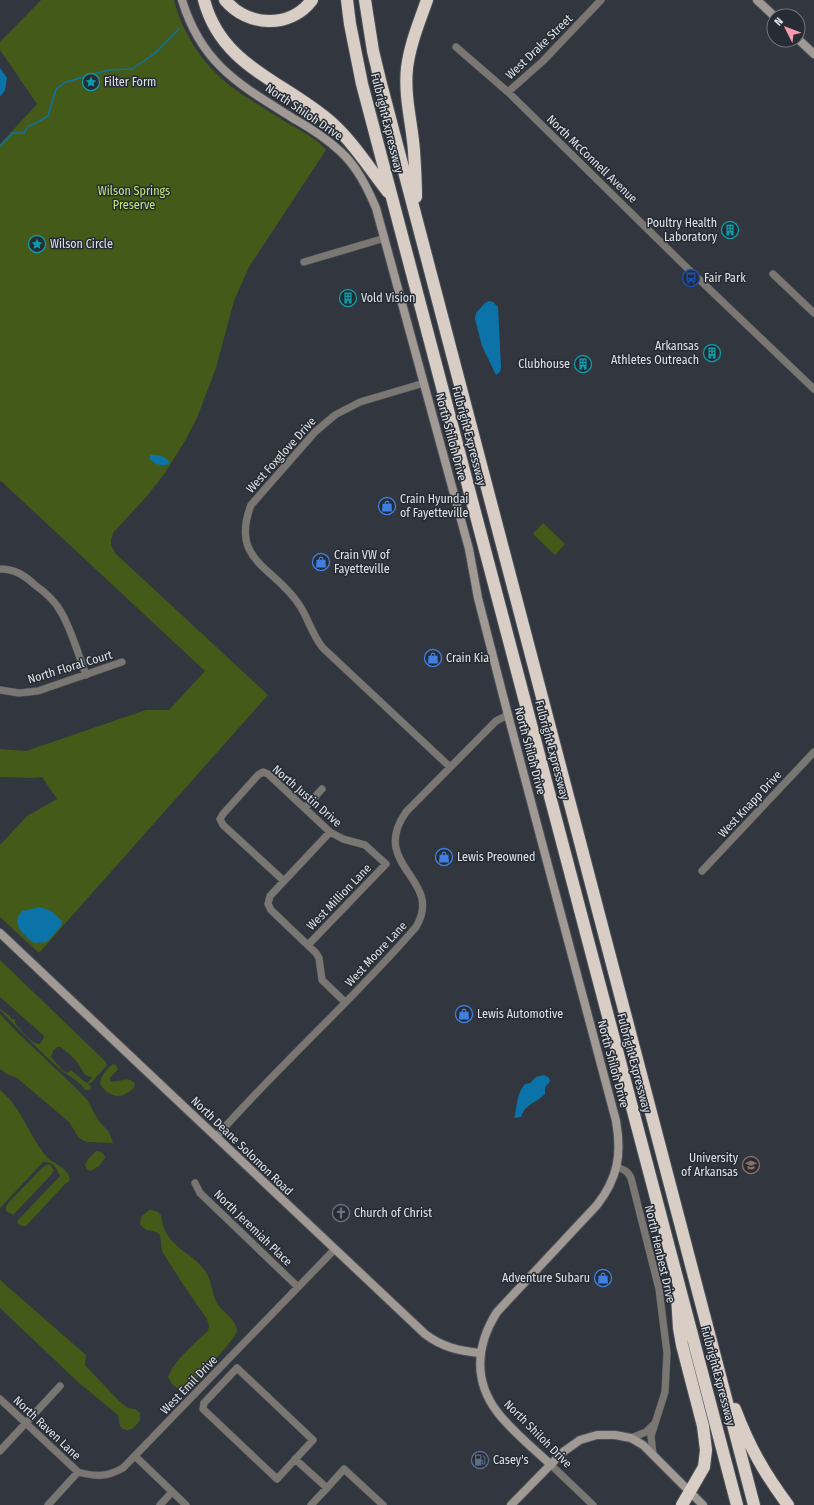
<svg xmlns="http://www.w3.org/2000/svg" width="814" height="1505" viewBox="0 0 814 1505" font-family="'Fira Sans Condensed',sans-serif">
  <style>
    .green { fill: #445a19; fill-rule: evenodd }
    .water { fill: #0b73a7 }
    .lines { fill: none; stroke-linecap: round; stroke-linejoin: round }
    .stream { stroke: #0b73a7; stroke-width: 1.5 }
    .street-casing { stroke: #4d525a; stroke-width: 8 }
    .secondary-casing { stroke: #4d525a; stroke-width: 10 }
    .highway-casing { stroke: #4d525a; stroke-width: 14 }
    .street { stroke: #7a7672; stroke-width: 7 }
    .secondary { stroke: #a19a94; stroke-width: 8 }
    .highway { stroke: #d9cec6; stroke-width: 12 }
    .labels { text-anchor: middle; dominant-baseline: central; stroke-width: 3; stroke-linejoin: round; paint-order: stroke }
    .street-label { font-size: 12px; fill: #dfe2e8; stroke: #272c34 }
    .poi-label { font-size: 12px; fill: #dfe2e8; stroke: #272c34; text-anchor: start }
    .park-label { font-size: 12px; fill: #bee777; stroke: #272c34 }
  </style>
  <rect width="100%" height="100%" fill="#31363f"/>
  <!-- green -->
  <path class="green" d="M 41,0 L 174,0 C 182,32 202,63 228,84 C 246,98 267,110 286,122 C 299,130 317,138 326,150 L 249,267 L 234,301 L 216,368 L 197,418 L 185,441 L 165,473 L 147,496 L 113,533 L 111,540 L 111,545 L 116,554 L 268,695 L 39,953 L 0,917 L 0,845 L 27,816 L 57,799 L 42,777 L 33,778 L 0,777 L 0,749 L 26,751 L 146,710 L 169,710 L 205,671 L 1,481 L 0,482 L 0,144 L 37,104 L 0,50 L 0,42 Z
    M 543,523 L 565,544 L 555,555 L 533,534 Z
    M 0,960 L 105,1061 L 107,1065 L 92,1082 L 88,1084 L 91,1086 L 90,1090 L 85,1090 C 79,1080 69,1077 60,1069 C 39,1051 20,1030 0,1010 L 0,1009 L 10,1016 L 11,1019 L 15,1019 L 15,1023 C 22,1030 30,1044 40,1044 L 44,1037 L 43,1035 L 0,997 ZM 57,1047 L 60,1047 C 66,1051 72,1056 77,1062 C 82,1068 82,1076 92,1077 L 89,1082 L 87,1083 L 85,1082 L 71,1070 L 67,1073 C 60,1069 56,1062 51,1057 L 53,1051 Z
    M 0,1014 L 18,1033 L 78,1090 L 88,1101 L 98,1120 L 109,1132 L 113,1143 L 86,1142 L 79,1138 L 69,1122 L 17,1078 L 7,1074 L 0,1069 Z
    M 113,1064 L 116,1065 L 118,1069 L 110,1078 L 110,1081 C 119,1084 128,1074 135,1084 L 134,1088 C 121,1100 110,1098 100,1084 C 100,1076 107,1069 113,1064 Z
    M 0,1090 C 21,1107 29,1135 46,1156 C 53,1164 70,1168 70,1181 L 65,1184 L 26,1226 L 22,1226 L 17,1223 L 18,1220 L 60,1176 C 56,1168 54,1161 43,1162 L 0,1208 Z
    M 96,1151 C 101,1151 104,1153 105,1158 L 99,1166 L 91,1171 L 87,1169 L 85,1165 L 88,1159 Z
    M 49,1164 L 51,1166 L 54,1170 L 51,1175 L 13,1215 L 6,1211 L 6,1207 L 9,1202 L 43,1167 Z
    M 149,1210 C 165,1211 160,1218 164,1228 C 166,1233 169,1238 172,1241 C 181,1251 194,1257 202,1267 C 213,1279 210,1290 217,1303 C 222,1312 236,1319 237,1330 C 237,1338 200,1376 192,1383 C 188,1386 183,1388 178,1389 L 172,1384 L 168,1377 C 174,1361 195,1343 208,1331 L 209,1326 L 207,1319 L 184,1286 L 163,1253 C 158,1239 167,1232 146,1230 L 140,1224 L 141,1217 Z
    M 0,1280 L 86,1355 L 85,1365 L 118,1400 L 128,1408 L 135,1409 L 140,1413 L 140,1420 C 135,1427 131,1432 123,1429 L 120,1426 L 118,1415 L 79,1383 L 0,1308 Z"/>
  <!-- water -->
  <path class="water" d="M 0,68 L 7,78 L 5,90 L 0,97 Z
    M 489,301 L 493,302 L 498,307 L 501,367 L 500,372 L 496,375 L 482,346 L 475,319 L 476,313 L 485,303 Z
    M 150,455 C 158,454 167,457 170,463 C 164,467 155,465 150,459 Z
    M 40,907 L 51,911 L 62,921 L 61,926 L 47,942 L 34,943 C 24,935 10,924 22,911 Z
    M 544,1075 L 548,1077 L 550,1080 L 549,1083 L 545,1087 L 545,1094 C 535,1104 525,1104 521,1117 L 514,1118 C 516,1114 515,1113 516,1109 C 517,1100 519,1091 525,1084 L 530,1083 L 536,1077 Z"/>
  <g class="lines">
    <!-- stream -->
    <path class="stream" d="M 0,146 L 13,133 L 24,133 L 28,126 C 36,124 41,120 48,116 L 56,89 L 66,82 L 108,70 L 132,69 L 154,54 L 179,29"/>
    <!-- street casing -->
    <g class="street-casing">
      <path id="street" d="M 456,47 L 508,92 L 683,264 L 814,389
        M 508,92 L 543,61 L 601,0
        M 304,262 L 385,238
        M 773,274 L 814,313
        M 424,383 L 360,402 L 335,415 L 315,432 L 251,505 C 229,562 276,567 300,606 C 309,620 312,635 323,648 L 450,767
        M 0,569 C 15,569 24,575 35,585 C 45,592 55,601 61,612 C 72,631 78,654 86,675
        M 0,690 L 19,693 L 38,691 L 122,662
        M 305,808 L 322,789
        M 330,832 L 270,896 L 268,904 L 271,910 L 316,953 L 319,958 L 322,980 L 345,1002
        M 702,871 L 814,752
        M 284,881 L 223,825 L 220,819 L 223,814 L 258,775 L 263,772 L 268,774 L 330,832 L 343,839 L 365,845 L 386,864 L 308,945
        M 216,1137 C 280,1064 353,1000 416,927 C 445,879 368,866 406,812 L 496,721 L 508,715
        M 616,1167 C 623,1169 628,1171 631,1178 L 659,1289 L 667,1353 L 665,1392 L 651,1436 L 653,1454
        M 195,1183 L 200,1193 L 298,1287
        M 237,1368 L 313,1440 L 277,1479 L 203,1409 L 204,1403 Z
        M 0,1399 L 78,1472 C 96,1477 107,1477 123,1468 L 334,1250
        M 631,1438 L 646,1432 L 654,1424
        M 0,1451 L 60,1386
        M 135,1456 L 186,1505
        M 295,1459 L 327,1488 L 344,1469 L 383,1505
        M 551,1465 L 593,1505
        M 48,1505 L 78,1472
        M 160,1505 L 172,1492
        M 311,1505 L 327,1488"/>
    </g>
    <!-- secondary casing -->
    <g class="secondary-casing">
      <path id="secondary" d="M 182,0 C 202,66 242,86 296,120 C 312,129 327,139 341,152 C 357,167 367,187 376,208 L 469,549 L 478,598 L 508,715 L 616,1121 C 622,1154 618,1178 597,1205 L 497,1312 C 476,1345 473,1381 498,1413 C 513,1432 533,1448 551,1465
        M 757,0 L 774,16
        M 798,39 L 814,54
        M 0,933 L 425,1334 C 442,1347 459,1351 480,1353
        M 511,1505 L 563,1452 L 580,1440 L 597,1435 L 615,1435 L 631,1438 L 643,1445 L 703,1505"/>
    </g>
    <!-- highway casing -->
    <g class="highway-casing">
      <path id="highway" d="M 204,0 C 222,68 285,81 332,123 C 354,143 369,168 388,192
        M 225,0 C 248,27 290,29 312,0
        M 347,0 L 350,24 L 362,84 L 737,1505
        M 365,0 L 373,51 L 380,80 L 754,1505
        M 416,197 C 416,182 415,166 414,151 C 412,123 404,97 407,68 C 410,44 419,23 427,0
        M 677,1296 L 679,1328 L 682,1345 L 703,1426 L 706,1450 L 704,1467 L 682,1505
        M 735,1409 C 749,1446 764,1473 788,1505"/>
    </g>
    <!-- street -->
    <use href="#street" class="street"/>
    <!-- secondary -->
    <use href="#secondary" class="secondary"/>
    <!-- highway -->
    <use href="#highway" class="highway"/>
  </g>
  <!-- icons -->
  <defs>
    <g id="sight-ring" transform="scale(0.9)"><circle r="9.5" fill="#272c34" stroke="#0f9aa8" stroke-width="1.5"/><path d="M0-6L1.8-2.2L6-1.7L2.9 1.2L3.7 5.4L0 3.3L-3.7 5.4L-2.9 1.2L-6-1.7L-1.8-2.2Z" fill="#0f9aa8"/></g>
    <g id="building-ring" transform="scale(0.9)"><circle r="9.5" fill="#272c34" stroke="#0f9aa8" stroke-width="1.5"/><path d="M-4-6H4V6H1V3H-1V6H-4ZM-2.5-4.3h1.7v1.8h-1.7ZM.8-4.3h1.7v1.8H.8ZM-2.5-1h1.7V.8h-1.7ZM.8-1h1.7V.8H.8Z" fill="#0f9aa8"/></g>
    <g id="bus-ring" transform="scale(0.9)"><circle r="9.5" fill="#272c34" stroke="#1a4fb4" stroke-width="1.5"/><path d="M-5-6H5V4H4V6H2V4H-2V6H-4V4H-5ZM-3.5-4V0h7V-4ZM-3.5 1.2v1.5H-2V1.2ZM2 1.2v1.5H3.5V1.2Z" fill="#1a4fb4"/></g>
    <g id="shop-ring" transform="scale(0.9)"><circle r="9.5" fill="#272c34" stroke="#3f7fe0" stroke-width="1.5"/><path d="M-5-2.5h2.3a2.7 3.5 0 0 1 5.4 0H5L5.5 6h-11ZM-1.5-2.5h3a1.5 2.3 0 0 0-3 0Z" fill="#3f7fe0"/></g>
    <g id="university-ring" transform="scale(0.9)"><circle r="9.5" fill="#272c34" stroke="#8d6e63" stroke-width="1.5"/><path d="M0-5L7-2L0 1L-7-2ZM-4 1L0 2.5L4 1V4Q0 6-4 4Z" fill="#8d6e63"/></g>
    <g id="church-ring" transform="scale(0.9)"><circle r="9.5" fill="#272c34" stroke="#6b7280" stroke-width="1.5"/><path d="M-1.2-6h2.4v3.5h3.3v2.4h-3.3V6h-2.4V-.1h-3.3v-2.4h3.3Z" fill="#6b7280"/></g>
    <g id="fuel-ring" transform="scale(0.9)"><circle r="9.5" fill="#272c34" stroke="#5c6f8a" stroke-width="1.5"/><path d="M-5.5-6h7V0h2V4h1.3V-2.5L3-4.5l.8-.8L6-3V5H2.5V1h-1V6h-7ZM-4.2-4.7v3.2H.2V-4.7Z" fill="#5c6f8a"/></g>
  </defs>
  <g fill-rule="evenodd">
    <use href="#sight-ring" x="91" y="82"/>
    <use href="#building-ring" x="730" y="230"/>
    <use href="#sight-ring" x="37" y="244"/>
    <use href="#bus-ring" x="691" y="278"/>
    <use href="#building-ring" x="348" y="298"/>
    <use href="#building-ring" x="712" y="353"/>
    <use href="#building-ring" x="583" y="364"/>
    <use href="#shop-ring" x="387" y="506"/>
    <use href="#shop-ring" x="321" y="562"/>
    <use href="#shop-ring" x="433" y="658"/>
    <use href="#shop-ring" x="444" y="857"/>
    <use href="#shop-ring" x="464" y="1014"/>
    <use href="#university-ring" x="751" y="1165"/>
    <use href="#church-ring" x="341" y="1213"/>
    <use href="#shop-ring" x="603" y="1278"/>
    <use href="#fuel-ring" x="480" y="1460"/>
  </g>
  <g class="labels">
    <!-- street labels -->
    <g class="street-label">
      <text transform="translate(539 47) rotate(-44)">West Drake Street</text>
      <text transform="translate(304 112) rotate(34)">North Shiloh Drive</text>
      <text transform="translate(387 123) rotate(76)">Fulbright Expressway</text>
      <text transform="translate(592 159) rotate(44)">North McConnell Avenue</text>
      <text transform="translate(469 436) rotate(75)">Fulbright Expressway</text>
      <text transform="translate(451 437) rotate(75)">North Shiloh Drive</text>
      <text transform="translate(281 455) rotate(-48)">West Foxglove Drive</text>
      <text transform="translate(70 667) rotate(-17)">North Floral Court</text>
      <text transform="translate(552 750) rotate(75)">Fulbright Expressway</text>
      <text transform="translate(530 751) rotate(75)">North Shiloh Drive</text>
      <text transform="translate(307 796) rotate(41)">North Justin Drive</text>
      <text transform="translate(750 804) rotate(-47)">West Knapp Drive</text>
      <text transform="translate(339 897) rotate(-46)">West Million Lane</text>
      <text transform="translate(376 954) rotate(-47)">West Moore Lane</text>
      <text transform="translate(634 1063) rotate(75)">Fulbright Expressway</text>
      <text transform="translate(613 1064) rotate(75)">North Shiloh Drive</text>
      <text transform="translate(242 1146) rotate(44)">North Deane Solomon Road</text>
      <text transform="translate(253 1228) rotate(44)">North Jeremiah Place</text>
      <text transform="translate(660 1254) rotate(77)">North Henbest Drive</text>
      <text transform="translate(718 1376) rotate(75)">Fulbright Expressway</text>
      <text transform="translate(189 1385) rotate(-46)">West Emil Drive</text>
      <text transform="translate(47 1428) rotate(43)">North Raven Lane</text>
      <text transform="translate(538 1434) rotate(45)">North Shiloh Drive</text>
    </g>
    <!-- poi labels -->
    <g class="poi-label">
      <text x="104" y="82">Filter Form</text>
      <text x="717" y="223" text-anchor="end">Poultry Health<tspan x="717" dy="14">Laboratory</tspan></text>
      <text x="50" y="244">Wilson Circle</text>
      <text x="704" y="278">Fair Park</text>
      <text x="361" y="298">Vold Vision</text>
      <text x="699" y="346" text-anchor="end">Arkansas<tspan x="699" dy="14">Athletes Outreach</tspan></text>
      <text x="570" y="364" text-anchor="end">Clubhouse</text>
      <text x="400" y="499">Crain Hyundai<tspan x="400" dy="14">of Fayetteville</tspan></text>
      <text x="334" y="555">Crain VW of<tspan x="334" dy="14">Fayetteville</tspan></text>
      <text x="446" y="658">Crain Kia</text>
      <text x="457" y="857">Lewis Preowned</text>
      <text x="477" y="1014">Lewis Automotive</text>
      <text x="738" y="1158" text-anchor="end">University<tspan x="738" dy="14">of Arkansas</tspan></text>
      <text x="354" y="1213">Church of Christ</text>
      <text x="590" y="1278" text-anchor="end">Adventure Subaru</text>
      <text x="493" y="1460">Casey's</text>
    </g>
    <!-- park labels -->
    <g class="park-label">
      <text x="134" y="191">Wilson Springs<tspan x="134" dy="14">Preserve</tspan></text>
    </g>
  </g>
  <!-- north arrow -->
  <g transform="translate(786 28) rotate(312)"><circle r="19" fill="#272c34" stroke="#71757c"/>
  <path d="M0-3L7 15L0 10L-7 15Z" fill="#f29aaf"/>
  <text y="-6" font-size="11" font-weight="bold" text-anchor="middle" fill="#dfe2e8">N</text>
  </g>
</svg>
